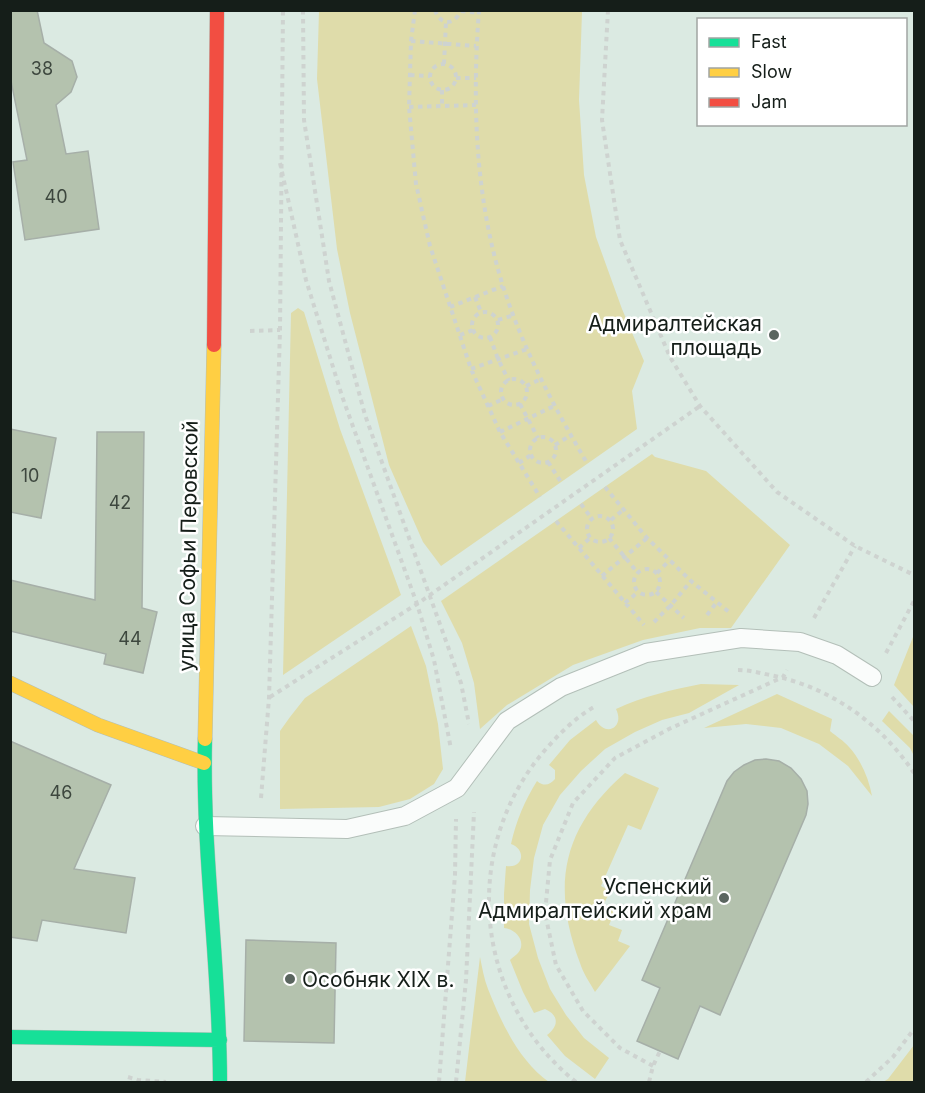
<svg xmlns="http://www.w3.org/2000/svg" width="925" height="1093" viewBox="0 0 925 1093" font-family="Inter,sans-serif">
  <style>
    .green { fill: #dfdcaa }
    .building { fill: #b4c2ae; stroke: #a6afa8; stroke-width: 1.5 }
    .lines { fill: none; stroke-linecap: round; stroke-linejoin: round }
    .lane-casing { stroke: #b3bfb8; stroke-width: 20 }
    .fast-casing { stroke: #b3bfb8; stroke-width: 15 }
    .slow-casing { stroke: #b3bfb8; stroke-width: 15 }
    .jam-casing { stroke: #b3bfb8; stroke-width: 15 }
    .path { stroke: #ced3d0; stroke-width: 4; stroke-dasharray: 4.5 4.5; stroke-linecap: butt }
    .lane { stroke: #fafcfb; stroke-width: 18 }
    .fast { stroke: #16e098; stroke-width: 14 }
    .slow { stroke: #ffcf43; stroke-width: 14 }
    .jam { stroke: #f24e42; stroke-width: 14 }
    .poi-dot { fill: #5a655f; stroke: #fff; stroke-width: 2 }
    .labels { text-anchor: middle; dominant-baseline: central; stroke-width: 5; stroke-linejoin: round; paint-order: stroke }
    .number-label { font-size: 18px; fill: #3d473e }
    .poi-label { font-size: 21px; fill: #151e19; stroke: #fff; text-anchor: end }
    .street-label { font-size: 21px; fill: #151e19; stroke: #fff }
  </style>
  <rect width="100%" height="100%" fill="#dbeae2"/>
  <!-- green -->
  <path class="green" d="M 578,11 L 582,12 L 579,100 L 584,175 L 596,237 L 622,309 L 644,361 L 632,391 L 637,429 L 441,566 L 423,542 L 389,465 L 350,313 L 337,249 L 317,79 L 319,11 Z
    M 298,308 L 304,312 L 340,429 L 401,595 L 283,675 L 291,313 Z
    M 652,454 L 655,457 L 706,471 L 790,545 L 731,628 L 700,628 L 643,640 L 573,665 L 507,705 L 480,729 L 474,683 L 462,643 L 441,601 Z
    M 411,626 L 426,666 L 438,724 L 443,769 L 434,784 L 410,799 L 379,807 L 280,809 L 280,731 L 290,717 L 305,698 Z
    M 913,637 L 914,637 L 914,707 L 894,685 Z
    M 701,684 L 739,685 L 689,713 L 662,720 L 635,732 L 605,749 L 581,771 L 560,795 L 543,825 L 534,858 L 530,890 L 529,924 L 538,958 L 550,989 L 566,1015 L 584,1038 L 609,1058 L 595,1079 L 565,1056 L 547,1035 C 559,1026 559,1015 545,1009 L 534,1013 L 523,992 L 510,960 C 512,958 516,955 518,953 C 527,942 516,929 504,928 L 504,894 L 506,866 C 523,869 527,850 511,844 C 516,821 525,800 537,781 C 544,787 550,785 555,779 L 555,770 L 549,765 L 570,740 L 596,720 C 606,738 625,727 616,709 C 643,696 672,690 701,684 Z
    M 777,694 L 832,719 L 830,731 C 836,736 844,741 849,747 C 861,760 869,779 872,796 L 848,766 L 819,744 L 781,728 L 746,724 L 704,728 Z
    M 889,711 L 914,736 L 914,756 L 910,748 L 882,721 Z
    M 625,773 L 659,788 L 641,830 L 628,825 L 601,886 L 610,891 L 603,906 L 615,911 L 609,925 L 622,930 L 618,941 L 630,946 L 595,992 C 590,983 583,973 580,963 C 551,886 562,828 625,773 Z
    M 480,957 C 482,967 484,979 488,989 C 501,1022 519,1061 549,1082 L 465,1082 Z
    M 914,1045 L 914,1082 L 883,1082 L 888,1079 Z"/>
  <!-- building -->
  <path class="building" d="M 10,10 L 37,10 L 44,43 L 72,61 L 77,77 L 71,92 L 56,105 L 66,154 L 88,151 L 99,229 L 25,240 L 13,162 L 27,160 L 10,76 Z
    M 10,429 L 56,438 L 41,518 L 10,512 Z
    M 97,432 L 144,432 L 142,608 L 157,612 L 143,673 L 104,664 L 106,654 L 10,631 L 10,580 L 95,600 Z
    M 10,741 L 111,785 L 74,869 L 135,878 L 126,933 L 42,920 L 37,941 L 10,937 Z
    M 766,759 L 779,761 L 791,768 L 801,779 L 807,791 L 808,804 L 806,815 L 720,1015 L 700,1006 L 678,1059 L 637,1041 L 660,988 L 642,980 L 727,781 L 734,772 L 744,765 L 755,760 Z
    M 246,940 L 336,943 L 334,1043 L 244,1041 Z"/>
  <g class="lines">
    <!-- lane casing -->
    <g class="lane-casing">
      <path id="lane" d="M 205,826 L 347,829 L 405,816 L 457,788 L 507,721 L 561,687 L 646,653 L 741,638 L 800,642 L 837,655 L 872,677"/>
    </g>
    <!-- fast casing -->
    <g class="fast-casing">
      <path id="fast" d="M 205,739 C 202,854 220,967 220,1082
        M 10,1037 L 220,1040"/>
    </g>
    <!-- slow casing -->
    <g class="slow-casing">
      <path id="slow" d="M 10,683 L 98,725 L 204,763
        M 205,739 L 214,345"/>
    </g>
    <!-- jam casing -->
    <g class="jam-casing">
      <path id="jam" d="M 214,345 L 217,10"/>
    </g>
    <!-- path -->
    <path class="path" d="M 303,10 L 304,120 L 329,281 L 365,415 L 461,683 L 469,724
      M 415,10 L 411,41 L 409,107 L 416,184 L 430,246 L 471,369 L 500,432 L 540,497
      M 435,10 C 440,26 455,26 461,10
      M 479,10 C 472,102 475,198 503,286 C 523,349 554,407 587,463
      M 608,10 L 602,120 L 620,240 L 670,357 L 700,406 L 777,492 L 855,546 L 914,575
      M 461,11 L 479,13
      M 411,41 L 476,46
      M 444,64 L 446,22
      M430 77a13 13 0 1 1 26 0a13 13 0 1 1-26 0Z
      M 410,75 L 430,76
      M 456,78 L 476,78
      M 442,90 L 442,106
      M 409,107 L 476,105
      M 280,163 L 306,280 L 342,396 L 417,604 L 434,660 L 451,749
      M 475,297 L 481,312
      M 450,307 L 503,286
      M472 325a13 13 0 1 1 26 0a13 13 0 1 1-26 0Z
      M 498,320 L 514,315
      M 250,331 L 280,330
      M 460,335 L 473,330
      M 490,337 L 498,359 L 509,381
      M 471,369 L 527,349
      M501 392a13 13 0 1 1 26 0a13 13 0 1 1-26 0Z
      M 526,386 L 541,379
      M 520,404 L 538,438
      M 488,406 L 503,399
      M 500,432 L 554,406
      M530 450a13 13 0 1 1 26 0a13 13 0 1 1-26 0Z
      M 555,445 L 571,435
      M 548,462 L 561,482
      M 519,463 L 531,455
      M 605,487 L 647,538 L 691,581 L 729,612
      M 581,504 L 592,519
      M587 529a13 13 0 1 1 26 0a13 13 0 1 1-26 0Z
      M 611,520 L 624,509
      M 556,521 L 644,625
      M 609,538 L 638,573
      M 579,548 L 591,537
      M634 582a13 13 0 1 1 26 0a13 13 0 1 1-26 0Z
      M 657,573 L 670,560
      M 602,576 L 647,538
      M 656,592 L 684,618
      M 625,603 L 638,592
      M 707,615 L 717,602
      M 814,618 L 855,546
      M 654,622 L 671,605 L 691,581
      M 886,653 L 914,601
      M 738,670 C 747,670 756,672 765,674 C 827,685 879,721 914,773
      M 270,697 L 417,604 L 700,406
      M 892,697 L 914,721
      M 261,798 L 269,698 L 280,330 L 283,10
      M 653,1066 L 620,1048 L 583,1011 L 556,965 L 545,913 L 550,860 L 573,803 L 615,758 L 669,729 L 783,677 L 787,670
      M 128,1077 L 138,1080 L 166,1082
      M 439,1082 L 455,875 L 456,819
      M 456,1082 L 466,980 L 474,812
      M 576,1082 C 477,1003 459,856 540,756 C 555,738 573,719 594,707
      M 649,1082 L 653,1066 L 660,1051
      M 866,1082 L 893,1057 L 914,1029"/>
    <!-- lane -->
    <use href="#lane" class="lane"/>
    <!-- fast -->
    <use href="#fast" class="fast"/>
    <!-- slow -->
    <use href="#slow" class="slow"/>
    <!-- jam -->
    <use href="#jam" class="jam"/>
  </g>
  <!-- markers -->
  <g class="poi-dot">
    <circle cx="774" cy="335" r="6"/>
    <circle cx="724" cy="898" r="6"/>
    <circle cx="290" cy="979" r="6"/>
  </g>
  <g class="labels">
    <!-- number labels -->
    <g class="number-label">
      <text x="42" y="68">38</text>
      <text x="56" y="196">40</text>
      <text x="30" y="475">10</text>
      <text x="120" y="502">42</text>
      <text x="130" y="638">44</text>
      <text x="61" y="792">46</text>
    </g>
    <!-- poi labels -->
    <g class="poi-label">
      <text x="762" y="323">Адмиралтейская<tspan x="762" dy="24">площадь</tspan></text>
      <text x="712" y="886">Успенский<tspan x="712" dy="24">Адмиралтейский храм</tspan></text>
      <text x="302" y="979" text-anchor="start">Особняк XIX в.</text>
    </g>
    <!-- street labels -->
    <g class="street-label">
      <text transform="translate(188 546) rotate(-89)">улица Софьи Перовской</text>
    </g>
  </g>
  <!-- border -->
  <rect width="925" height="1093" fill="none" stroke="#151e19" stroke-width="24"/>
  <!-- legend -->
  <rect x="697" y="18" width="210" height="108" fill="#ffffff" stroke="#a1a5a3" stroke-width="1.5"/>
  <rect x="709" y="38" width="30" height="9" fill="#16e098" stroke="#a1a5a3" stroke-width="1.5"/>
  <text x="751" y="48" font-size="18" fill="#151e19">Fast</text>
  <rect x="709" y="68" width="30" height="9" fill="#ffcf43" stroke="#a1a5a3" stroke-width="1.5"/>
  <text x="751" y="78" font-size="18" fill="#151e19">Slow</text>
  <rect x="709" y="98" width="30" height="9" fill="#f24e42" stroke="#a1a5a3" stroke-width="1.5"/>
  <text x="751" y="108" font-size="18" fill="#151e19">Jam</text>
</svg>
